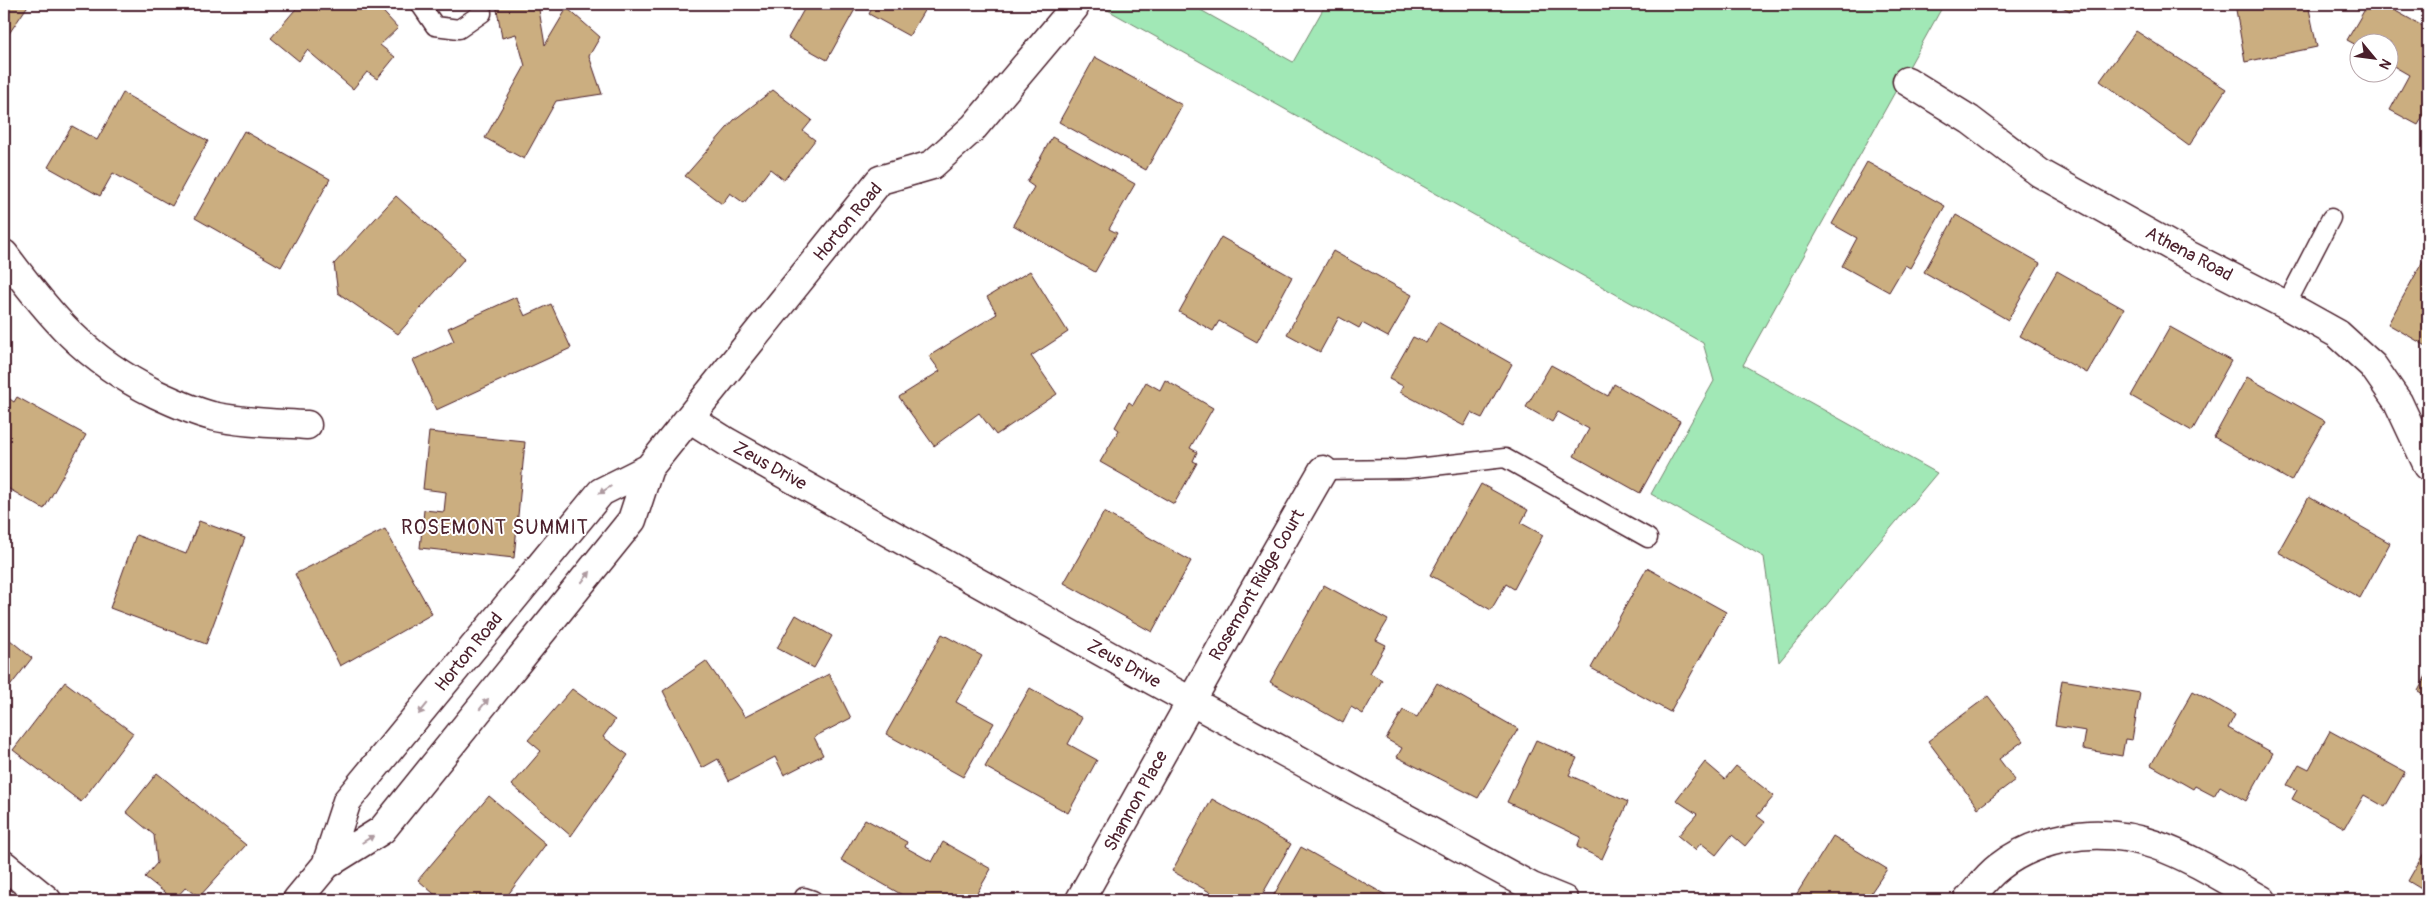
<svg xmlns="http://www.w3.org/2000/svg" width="2432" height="904" viewBox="0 0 2432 904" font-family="Pangolin,sans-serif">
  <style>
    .green { fill: #a1e8b6; stroke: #768470 }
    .building { fill: #cbae80; stroke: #4a1f2b }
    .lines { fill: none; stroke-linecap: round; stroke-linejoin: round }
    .lane-casing { stroke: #4a1f2b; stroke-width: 21 }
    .street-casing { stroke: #4a1f2b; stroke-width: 31 }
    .lane { stroke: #fff; stroke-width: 18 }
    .street { stroke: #fff; stroke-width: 28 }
    .oneway { fill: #ae9aa0 }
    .labels { text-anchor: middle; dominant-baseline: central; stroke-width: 4; stroke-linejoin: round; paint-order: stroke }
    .street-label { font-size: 18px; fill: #4a1f2b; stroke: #fff }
    .quarter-label { font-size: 20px; letter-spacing: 1px; fill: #4a1f2b; stroke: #fff }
  </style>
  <rect width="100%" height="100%" fill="#fff"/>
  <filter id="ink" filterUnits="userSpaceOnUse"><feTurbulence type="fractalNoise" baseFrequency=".02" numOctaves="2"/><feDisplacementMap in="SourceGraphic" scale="10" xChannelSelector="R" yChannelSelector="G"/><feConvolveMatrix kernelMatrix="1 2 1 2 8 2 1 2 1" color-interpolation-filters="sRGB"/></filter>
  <g filter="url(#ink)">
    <!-- green -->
    <path class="green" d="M 1097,4 L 1190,4 L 1293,62 L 1326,4 L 1944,4 L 1743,365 L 1937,473 L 1779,662 L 1764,557 L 1651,494 L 1714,381 L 1703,343 Z"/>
    <!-- building -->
    <path class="building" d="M 4,4 L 29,4 L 4,41 Z
      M 300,4 L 376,4 L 398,28 L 380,45 L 395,57 L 377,79 L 367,72 L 353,89 L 307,50 L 299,61 L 271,38 Z
      M 496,4 L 538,4 L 545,45 L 567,8 L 600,37 L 589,56 L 602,94 L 556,101 L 524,159 L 485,138 L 525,66 L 516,34 L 502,38 Z
      M 807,4 L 858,4 L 827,60 L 788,38 Z
      M 874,4 L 928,4 L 909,36 L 869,14 Z
      M 2057,4 L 2075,4 L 2070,11 Z
      M 2235,4 L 2308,4 L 2317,47 L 2245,62 Z
      M 2368,4 L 2383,4 L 2428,29 L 2428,108 L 2418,125 L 2390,110 L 2409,75 L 2390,64 L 2390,42 L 2360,42 L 2360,47 L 2347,40 Z
      M 2136,31 L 2226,89 L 2189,146 L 2100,81 Z
      M 1095,57 L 1182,105 L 1146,170 L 1059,122 Z
      M 773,90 L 812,120 L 803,131 L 815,140 L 784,180 L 770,169 L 744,203 L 730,193 L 722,204 L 685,176 L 734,120 Z
      M 123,93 L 208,141 L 172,206 L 113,173 L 100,196 L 48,167 L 72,126 L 97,140 Z
      M 244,131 L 330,179 L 281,267 L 195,218 Z
      M 1052,137 L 1135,184 L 1109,229 L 1117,233 L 1095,272 L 1013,225 L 1034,187 L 1027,182 Z
      M 1867,162 L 1945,206 L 1910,268 L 1905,265 L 1889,292 L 1842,266 L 1857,238 L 1832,224 Z
      M 396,196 L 465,258 L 398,334 L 338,293 L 334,264 Z
      M 1956,215 L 2040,263 L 2008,320 L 1924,272 Z
      M 1221,237 L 1292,277 L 1257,342 L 1219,321 L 1213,331 L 1179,312 Z
      M 1333,251 L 1412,295 L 1388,337 L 1362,323 L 1359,328 L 1339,317 L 1320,352 L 1287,334 Z
      M 2428,252 L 2428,347 L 2388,324 Z
      M 1030,271 L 1068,332 L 1031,356 L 1057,394 L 996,435 L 979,413 L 934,446 L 899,397 L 940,371 L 929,356 L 997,314 L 987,297 Z
      M 2057,271 L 2124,309 L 2087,373 L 2020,336 Z
      M 516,297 L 525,316 L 551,304 L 571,348 L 436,410 L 413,360 L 454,341 L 448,328 Z
      M 1438,322 L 1512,364 L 1482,418 L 1471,413 L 1464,426 L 1400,392 L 1403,386 L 1389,379 L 1413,337 L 1426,343 Z
      M 2170,327 L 2231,361 L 2192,431 L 2131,396 Z
      M 1551,365 L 1608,396 L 1614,384 L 1680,421 L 1640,493 L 1574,456 L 1589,429 L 1558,412 L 1552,422 L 1526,407 Z
      M 2247,377 L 2325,421 L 2291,481 L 2214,437 Z
      M 1165,380 L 1213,408 L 1190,448 L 1197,452 L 1193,461 L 1197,463 L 1174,504 L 1100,462 L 1119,430 L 1115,427 L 1129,402 L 1133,405 L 1146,382 L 1160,390 Z
      M 4,395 L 14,402 L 17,397 L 86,435 L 44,509 L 4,486 Z
      M 429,432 L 525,442 L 514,558 L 420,548 L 424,510 L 444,512 L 446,492 L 423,489 Z
      M 1481,484 L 1528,510 L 1521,523 L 1543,535 L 1514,589 L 1506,584 L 1491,610 L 1430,575 Z
      M 2309,497 L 2390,543 L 2360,598 L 2278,552 Z
      M 1104,512 L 1191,561 L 1152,632 L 1064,583 Z
      M 199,521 L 245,538 L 206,644 L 110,608 L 136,535 L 186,554 Z
      M 385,529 L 432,614 L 340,666 L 295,574 Z
      M 1647,568 L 1726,612 L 1670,712 L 1591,668 Z
      M 1324,585 L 1388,620 L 1376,640 L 1386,645 L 1370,673 L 1382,680 L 1363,714 L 1351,707 L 1343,723 L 1270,682 Z
      M 796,615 L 832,636 L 814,668 L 777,648 Z
      M 942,634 L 982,656 L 956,702 L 994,723 L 963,777 L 886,734 Z
      M 4,635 L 32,658 L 4,694 Z
      M 706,661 L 745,717 L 829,674 L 851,718 L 814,737 L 823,755 L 784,775 L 775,757 L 729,781 L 718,759 L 702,768 L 663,691 Z
      M 2428,672 L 2428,697 L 2418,691 Z
      M 2062,680 L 2140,693 L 2132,740 L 2125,739 L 2122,756 L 2083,749 L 2086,731 L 2055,726 Z
      M 65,682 L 133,733 L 81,802 L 13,750 Z
      M 1437,683 L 1518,729 L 1478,798 L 1397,757 L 1402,748 L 1386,739 L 1403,710 L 1417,717 Z
      M 1030,688 L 1082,718 L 1068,744 L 1097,760 L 1068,813 L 985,767 Z
      M 572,689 L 615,720 L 603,737 L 628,755 L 571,836 L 512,785 L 541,751 L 528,740 Z
      M 2193,691 L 2235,715 L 2228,728 L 2273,753 L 2246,801 L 2220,786 L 2214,796 L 2195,786 L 2193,789 L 2151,765 Z
      M 1988,696 L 2023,741 L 1999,759 L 2015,780 L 1978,808 L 1928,741 Z
      M 2330,731 L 2405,772 L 2385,807 L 2364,795 L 2345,828 L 2292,799 L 2297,790 L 2287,785 L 2299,764 L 2309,769 Z
      M 1536,740 L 1577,758 L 1569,775 L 1628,802 L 1602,859 L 1577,847 L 1581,837 L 1507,802 Z
      M 1705,762 L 1725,779 L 1736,766 L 1774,796 L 1757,816 L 1765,822 L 1745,846 L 1732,835 L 1716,855 L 1701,843 L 1695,850 L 1678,836 L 1697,814 L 1676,800 Z
      M 157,773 L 246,845 L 199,897 L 186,887 L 174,900 L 145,877 L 157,863 L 154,835 L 126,812 Z
      M 489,796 L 546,844 L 504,900 L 441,900 L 418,880 Z
      M 1212,799 L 1291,844 L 1259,900 L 1224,900 L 1172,871 Z
      M 865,819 L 907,842 L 905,847 L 932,862 L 943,842 L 991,869 L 973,900 L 911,900 L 841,860 Z
      M 1833,836 L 1887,869 L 1866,900 L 1806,900 L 1796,895 Z
      M 2428,846 L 2428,893 L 2408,881 Z
      M 1301,847 L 1391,898 L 1390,900 L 1271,900 Z"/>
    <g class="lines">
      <!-- lane casing -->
      <g class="lane-casing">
        <path id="lane" d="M 420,4 L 435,26 L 459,29 L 482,13 L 481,4
          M 2286,305 L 2331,218
          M 1323,470 L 1407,469 L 1505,458 L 1648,538
          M 804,897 L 813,900"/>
      </g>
      <!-- street casing -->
      <g class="street-casing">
        <path id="street" d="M 1907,81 L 1970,120 L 2040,173 L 2182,252 L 2286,305 L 2338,334 L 2373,366 L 2398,402 L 2428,466
          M 4,254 C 50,316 85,359 156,394 C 173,402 193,411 212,416 C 243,423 275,423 307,425
          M 689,418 L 727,442 L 1154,681 L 1532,887 L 1564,900
          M 4,865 L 47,900
          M 326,865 L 347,801 L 601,492 L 649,468
          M 297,900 L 326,865 L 382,830 L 632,520 L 649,468 L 880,180 L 932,165 L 974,127 L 1074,8
          M 1080,900 L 1230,632 L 1323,470
          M 1968,900 C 1978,889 1987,876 1999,867 C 2018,852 2041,843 2065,838 C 2141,822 2199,865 2262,900"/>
      </g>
      <!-- lane -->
      <use href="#lane" class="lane"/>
      <!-- street -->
      <use href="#street" class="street"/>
    </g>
    <!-- one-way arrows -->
    <defs><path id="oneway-solid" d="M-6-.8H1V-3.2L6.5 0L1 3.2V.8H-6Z" transform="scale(1.25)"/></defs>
    <g class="oneway">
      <use href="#oneway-solid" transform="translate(605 490) rotate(148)"/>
      <use href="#oneway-solid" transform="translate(586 577) rotate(-51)"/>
      <use href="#oneway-solid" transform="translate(484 704) rotate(-51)"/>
      <use href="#oneway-solid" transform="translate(423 709) rotate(129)"/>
      <use href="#oneway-solid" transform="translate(368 839) rotate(-32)"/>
    </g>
  </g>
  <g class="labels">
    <!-- street labels -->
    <g class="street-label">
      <text transform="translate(848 222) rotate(-50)">Horton Road</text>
      <text transform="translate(2189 254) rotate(28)">Athena Road</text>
      <text transform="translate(770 466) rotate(29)">Zeus Drive</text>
      <text transform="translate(1257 585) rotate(-60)">Rosemont Ridge Court</text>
      <text transform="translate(469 652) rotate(-51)">Horton Road</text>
      <text transform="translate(1124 664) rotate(29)">Zeus Drive</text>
      <text transform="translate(1136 801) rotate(-61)">Shannon Place</text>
    </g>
    <!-- quarter labels -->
    <g class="quarter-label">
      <text x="495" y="527">ROSEMONT SUMMIT</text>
    </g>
  </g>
  <!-- margin -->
  <rect width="2432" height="904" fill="none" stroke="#fff" stroke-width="20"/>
  <rect x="10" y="10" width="2412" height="884" fill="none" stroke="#4a1f2b" stroke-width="2" filter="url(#ink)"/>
  <!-- north arrow -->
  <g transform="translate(2374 58) rotate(119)"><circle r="24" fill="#ffffff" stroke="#b7a5aa"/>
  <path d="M0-4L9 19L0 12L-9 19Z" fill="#4a1f2b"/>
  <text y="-8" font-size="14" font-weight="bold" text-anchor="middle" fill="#4a1f2b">N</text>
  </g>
</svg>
